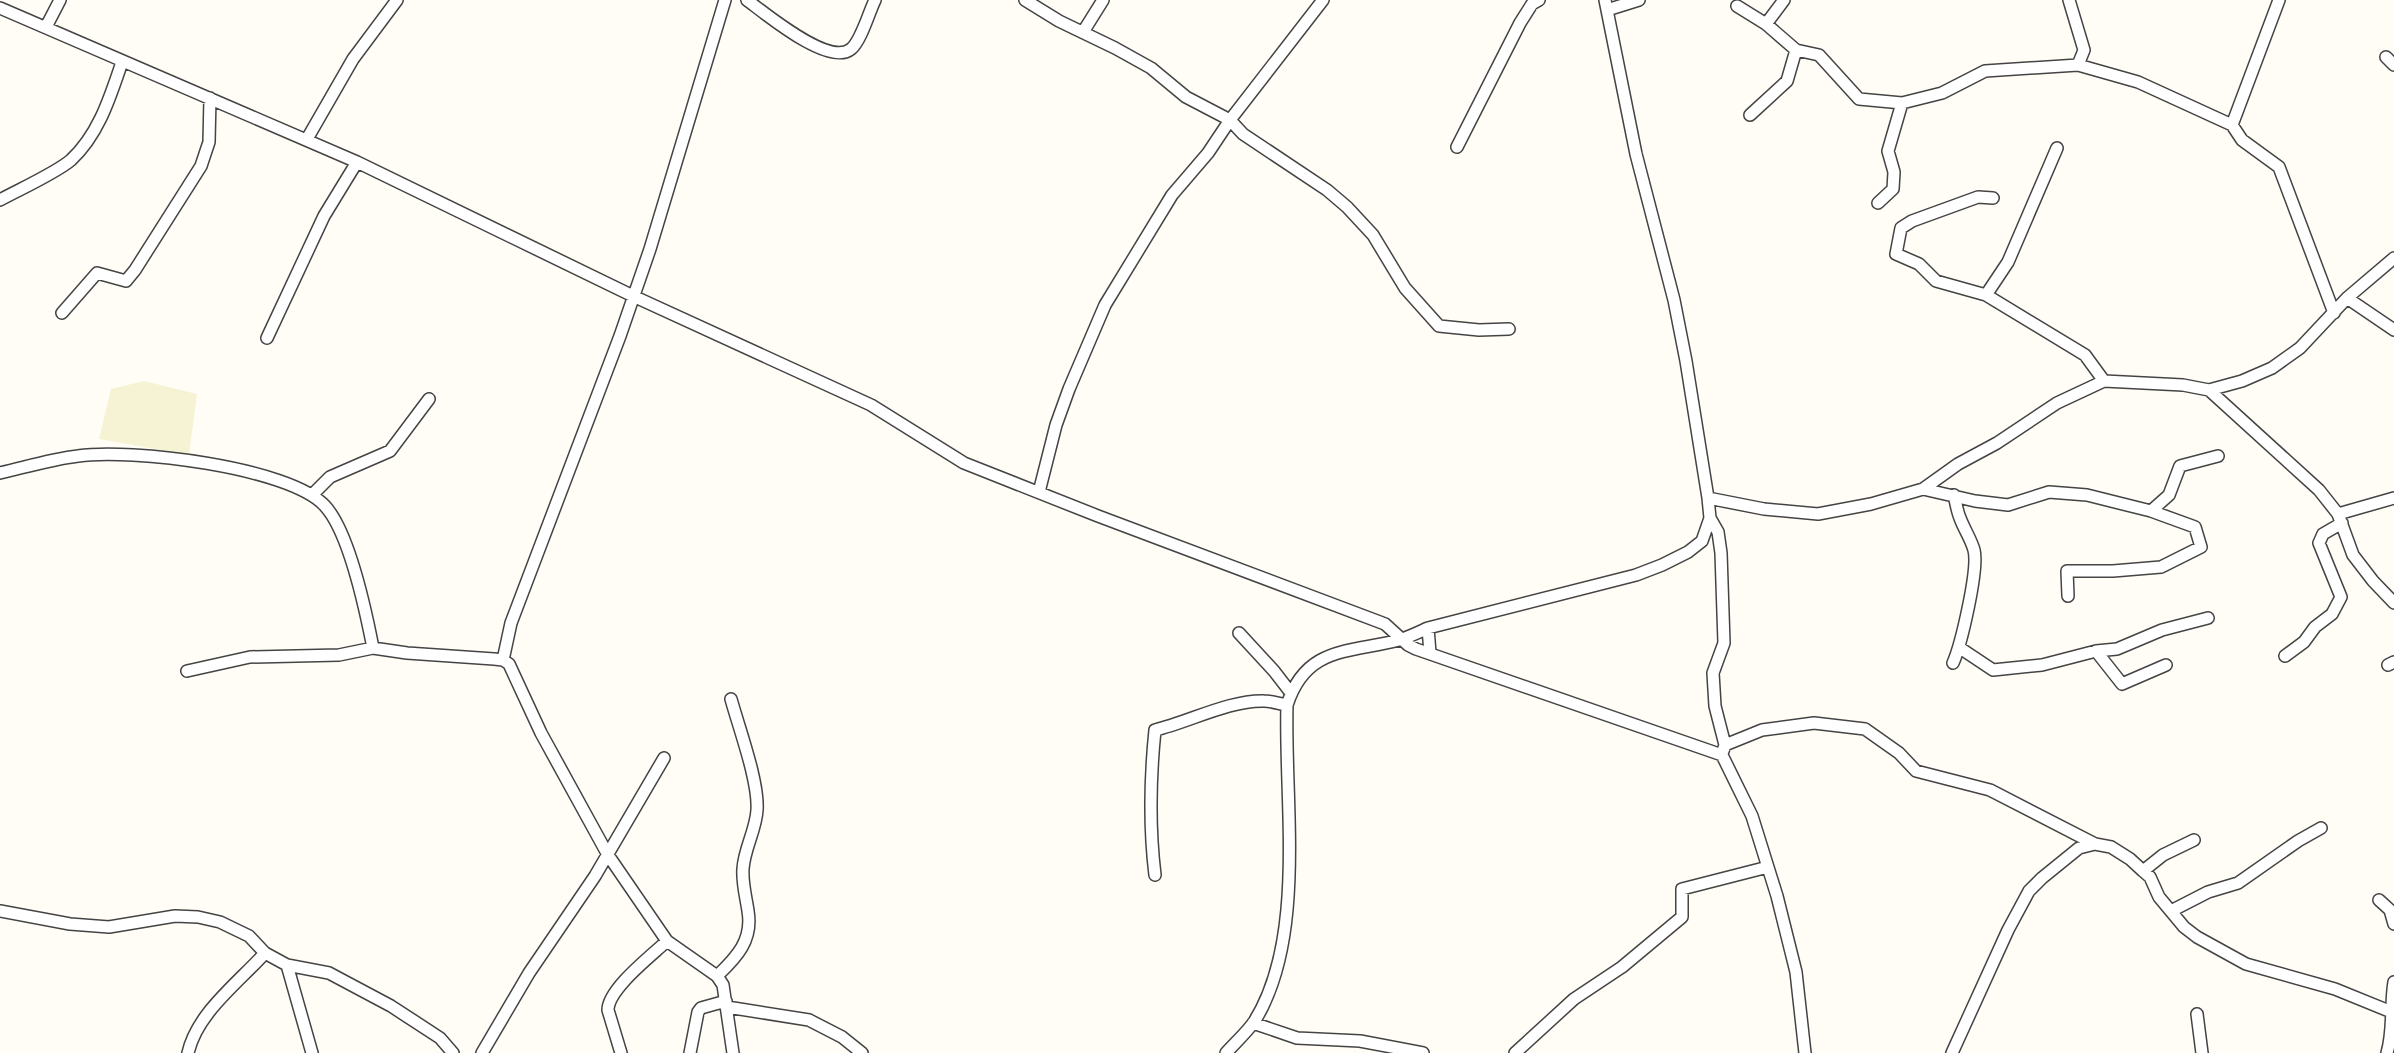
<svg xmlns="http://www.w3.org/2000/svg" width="2394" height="1053" viewBox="0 0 2394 1053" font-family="'Zilla Slab',serif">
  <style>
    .farmland { fill: #f6f3d4 }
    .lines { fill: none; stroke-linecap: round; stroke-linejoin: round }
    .minor-casing { stroke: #444; stroke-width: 14 }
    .minor { stroke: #fff; stroke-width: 11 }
  </style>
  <rect width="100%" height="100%" fill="#fffdf5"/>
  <!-- farmland -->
  <path class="farmland" d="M 144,381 L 197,394 L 189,455 L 99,439 L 111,389 Z"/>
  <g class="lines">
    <!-- minor casing -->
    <g class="minor-casing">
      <path id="minor" d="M 747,0 C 766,14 829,67 851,49 C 861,41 869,12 875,0
        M 1025,0 L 1059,21 L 1115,48 L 1151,68 L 1186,97 L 1230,120 L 1243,134 L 1327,190 L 1347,207 L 1373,235 L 1405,288 L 1439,326 L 1479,330 L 1509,329
        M 1737,6 L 1766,24 L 1796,50 L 1819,55 L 1859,99 L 1902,103 L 1942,93 L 1985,71 L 2078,65 L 2084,50 L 2069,0
        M 0,8 L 357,162 L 633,296 L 871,405 L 964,463 L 1098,516 L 1385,624 L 1408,645 L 1416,649 L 1722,755 L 1752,816 L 1777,896 L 1796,972 L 1805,1053
        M 1607,10 L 1639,0
        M 1766,24 L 1784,0
        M 46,27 L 60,0
        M 1083,32 L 1103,0
        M 2386,57 L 2394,65
        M 2078,65 L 2138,82 L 2232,125 L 2242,140 L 2279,167 L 2334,313
        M 1750,115 L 1787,81 L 1796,50
        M 2232,125 L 2279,0
        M 307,139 L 353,59 L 397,0
        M 1457,147 L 1520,23 L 1532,4 L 1539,0
        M 1993,198 L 1978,197 L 1912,221 L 1901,228 L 1896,254 L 1919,264 L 1936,281 L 1986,295 L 2085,355 L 2104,381
        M 0,200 C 18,190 56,173 71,160 C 99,134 110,97 122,62
        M 1878,203 L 1893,189 L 1894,172 L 1888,151 L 1902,103
        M 1986,295 L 2008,262 L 2057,148
        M 2347,298 L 2394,330
        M 62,313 L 97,273 L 126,281 L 135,270 L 201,166 L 209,142 L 210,98
        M 267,338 L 324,216 L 357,162
        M 2209,390 L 2319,490 L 2338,514 L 2353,555 L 2373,581 L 2394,603
        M 0,473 C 26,467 52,459 78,456 C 129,448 290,467 325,506 C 349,532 366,612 373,648 L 407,653 L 494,659 L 503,660 L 509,664 L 541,733 L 608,855 L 667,941 L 717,976 L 723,985 L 733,1053
        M 1923,489 L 1975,501 L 2008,505 L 2049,492 L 2087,495 L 2151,511 L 2195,527 L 2201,547 L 2161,567 L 2113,571 L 2067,571 L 2068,596
        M 1039,492 L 1056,425 L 1069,389 L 1105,305 L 1172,195 L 1208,153 L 1230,120 L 1323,0
        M 312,495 L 330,477 L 390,451 L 429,399
        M 1708,498 L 1764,509 L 1818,514 L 1871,504 L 1923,489 L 1958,464 L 1997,443 L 2057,403 L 2104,381 L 2183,385 L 2209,390 L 2242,381 L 2272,368 L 2300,348 L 2347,298 L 2394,258
        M 2151,511 L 2169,495 L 2180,466 L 2218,456
        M 2338,514 L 2394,498
        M 1710,518 L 1718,532 L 1721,553 L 1724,643 L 1713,673 L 1715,706 L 1725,745 L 1723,751
        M 1428,628 L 1430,653
        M 1239,633 L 1274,671 L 1291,693
        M 1960,648 L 1993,670 L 2042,665 L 2096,651 L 2122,684 L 2166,665
        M 2096,651 L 2117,649 L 2162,630 L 2208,618
        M 2285,656 L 2304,642 L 2315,627 L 2332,614 L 2341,597 L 2319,543 L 2323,534 L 2342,523
        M 503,660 L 511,623 L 620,336 L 650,249 L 725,0
        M 1953,663 C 1961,645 1979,569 1974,550 C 1971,539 1964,529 1960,518 C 1957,511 1956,503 1954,495
        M 2388,665 L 2394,662
        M 187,671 L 250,657 L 339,655 L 373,648
        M 1725,745 L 1762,730 L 1814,723 L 1865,729 L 1899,753 L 1916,771 L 1990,790 L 2095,844
        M 2143,871 L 2163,855 L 2194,840
        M 1155,875 C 1149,826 1150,779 1155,730 C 1189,722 1229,700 1264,701 C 1272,701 1280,704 1287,705
        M 2379,900 L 2390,910 L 2394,924
        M 0,911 L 70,924 L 109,927 L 175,916 L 198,917 L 220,922 L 249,936 L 265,953 L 287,965 L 329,973 L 391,1006 L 440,1038 L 453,1053
        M 2171,911 L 2208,892 L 2238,883 L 2298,841 L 2321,828
        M 287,965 L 312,1053
        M 717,976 C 737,957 753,940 748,911 C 746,897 742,883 743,869 C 744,849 756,830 757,810 C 759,782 739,728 731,699
        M 727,1007 L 809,1020 L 842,1037 L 862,1053
        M 2197,1014 L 2202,1053
        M 1253,1023 L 1297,1038 L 1360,1041 L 1423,1053
        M 188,1053 C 197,1013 238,983 265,953
        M 482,1053 L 529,973 L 595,876 L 664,758
        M 621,1053 L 608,1010 C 608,989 651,956 667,941
        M 690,1053 L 698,1012 L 701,1008 L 726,1001
        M 1226,1053 C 1235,1043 1246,1033 1254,1022 C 1307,938 1284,801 1287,705 C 1306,646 1349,653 1399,640 C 1409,637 1419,632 1428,628 L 1636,575 L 1662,565 L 1688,552 L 1702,541 L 1710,518 L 1708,498 L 1686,361 L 1674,300 L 1636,154 L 1605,0
        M 1515,1053 L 1574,999 L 1622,967 L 1682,917 L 1682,889 L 1768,867
        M 1952,1053 L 2008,930 L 2029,891 L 2042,878 L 2079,848 L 2095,844 L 2111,847 L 2130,859 L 2143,871 L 2150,877 L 2159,897 L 2184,927 L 2197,937 L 2246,964 L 2335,989 L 2394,1013
        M 2387,1053 C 2394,1029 2390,1006 2394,982"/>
    </g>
    <!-- minor -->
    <use href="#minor" class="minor"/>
  </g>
</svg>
